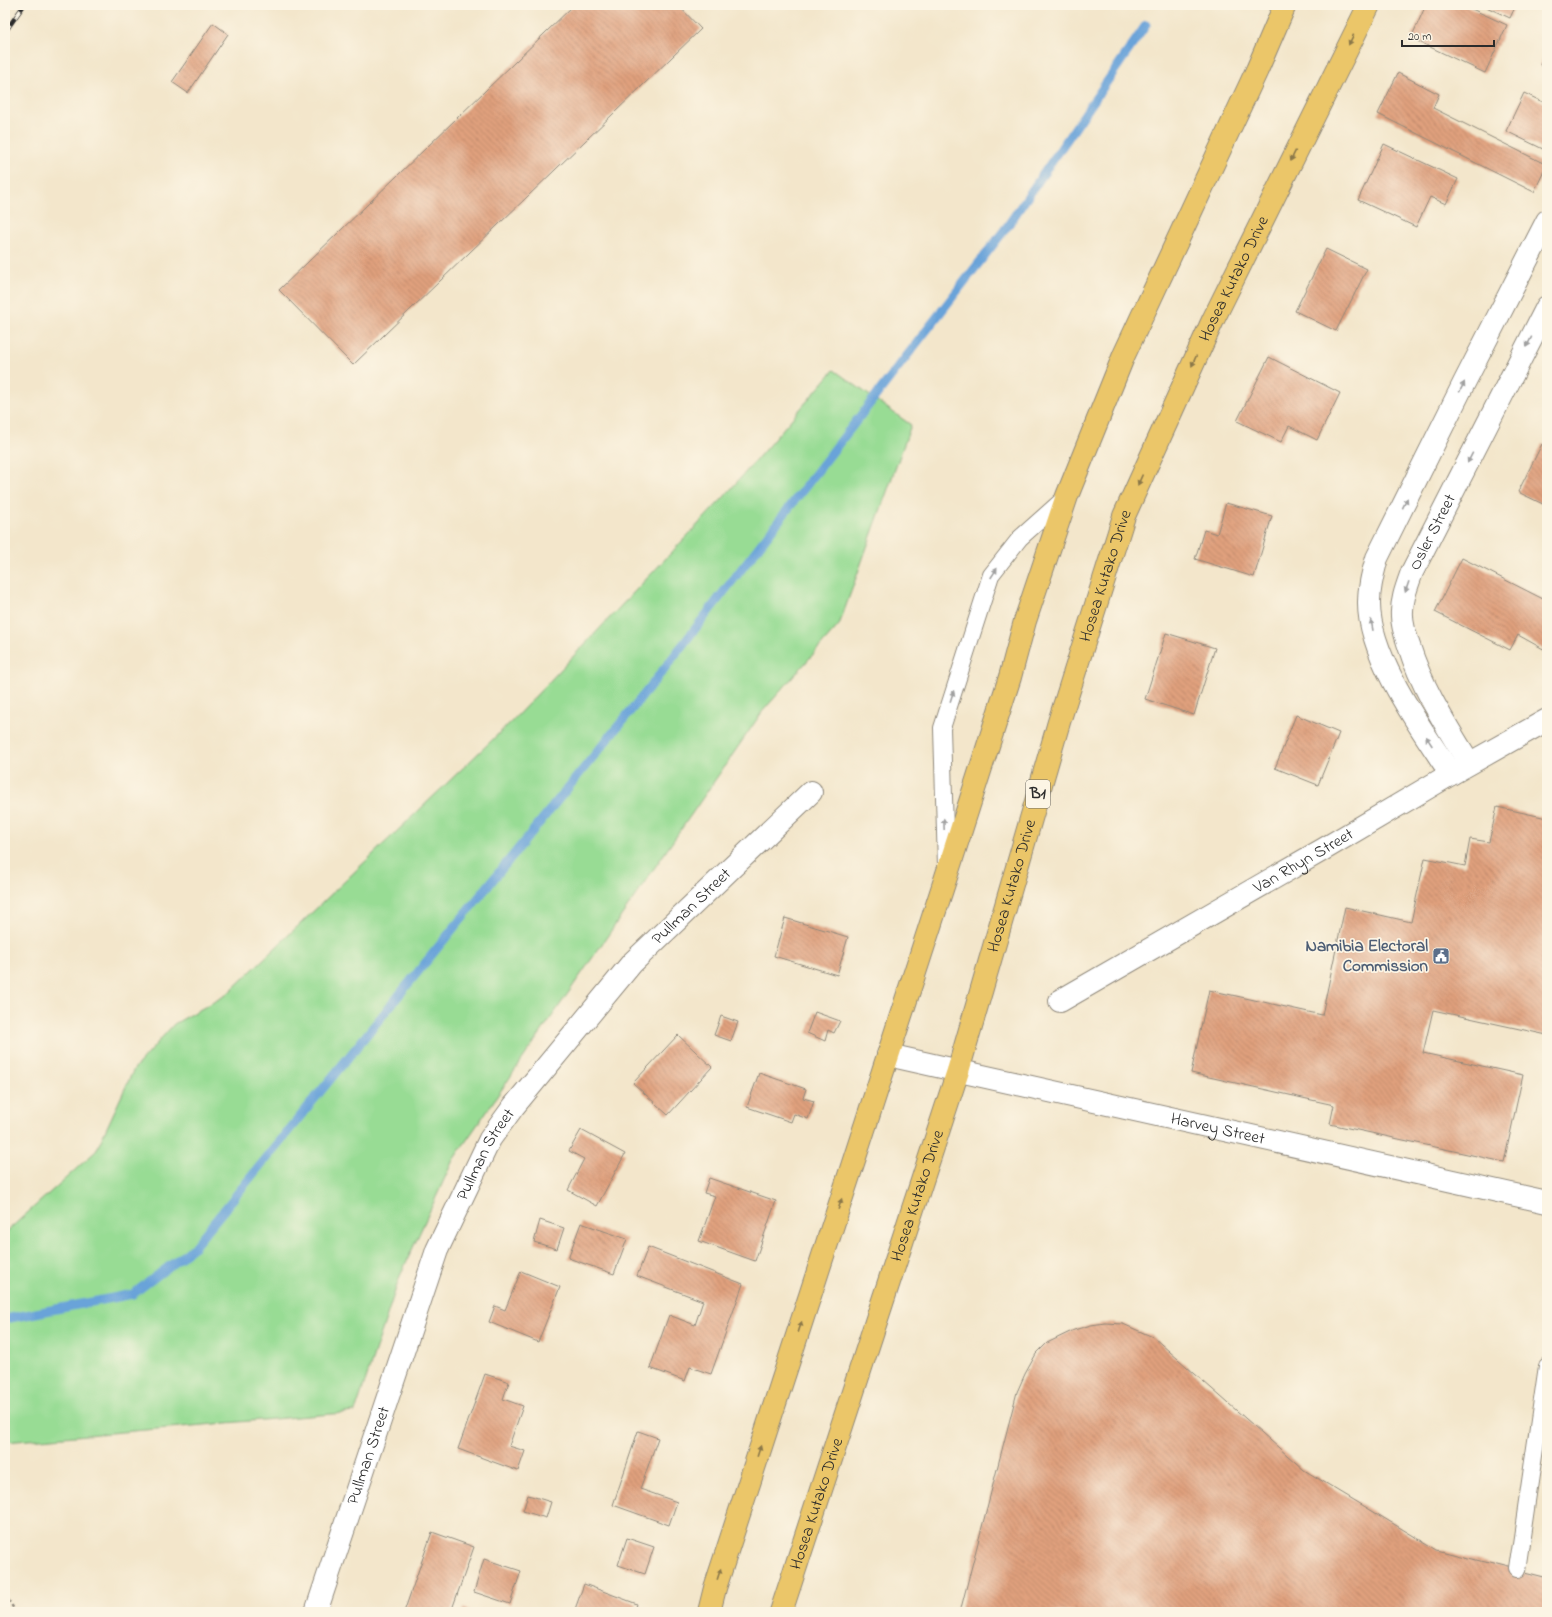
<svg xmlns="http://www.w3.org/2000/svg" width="1552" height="1617" viewBox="0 0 1552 1617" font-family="'Indie Flower',sans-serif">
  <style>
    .grass { fill: #98dc94; stroke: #628460 }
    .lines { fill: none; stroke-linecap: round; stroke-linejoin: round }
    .stream { stroke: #69a3d9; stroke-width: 9 }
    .building { fill: url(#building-back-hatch) }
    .service-casing { stroke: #8f887b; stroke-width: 18 }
    .minor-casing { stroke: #8f887b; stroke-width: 24 }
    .primary-casing { stroke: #8f887b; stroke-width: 24 }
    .path { stroke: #8f887b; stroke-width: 2.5; stroke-dasharray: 3 3; stroke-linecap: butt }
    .service { stroke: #fff; stroke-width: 16 }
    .minor { stroke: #fff; stroke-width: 22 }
    .primary { stroke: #ebc669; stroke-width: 22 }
    .rail-casing { stroke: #2b2b2b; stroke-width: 4.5 }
    .rail { stroke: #fcf5e5; stroke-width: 3; stroke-dasharray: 9; stroke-linecap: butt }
    .oneway { fill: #8b784a }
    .oneway2 { fill: #a0a0a0 }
    .labels { text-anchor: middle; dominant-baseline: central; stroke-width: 3.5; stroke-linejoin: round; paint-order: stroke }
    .shield { fill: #fcf5e5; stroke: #6a6863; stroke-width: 1 }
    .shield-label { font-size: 16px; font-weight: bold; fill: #2b2b2b }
    .street-label { font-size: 17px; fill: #2b2b2b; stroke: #fcf5e5 }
    .service-label { font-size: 17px; font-weight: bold; fill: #4e5e75; stroke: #fcf5e5; text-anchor: end }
  </style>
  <defs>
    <pattern id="building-back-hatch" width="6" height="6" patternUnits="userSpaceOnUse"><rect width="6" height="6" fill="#e0a07d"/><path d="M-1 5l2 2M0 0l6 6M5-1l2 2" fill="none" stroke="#b68367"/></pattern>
  </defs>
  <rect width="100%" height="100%" fill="#fcf5e5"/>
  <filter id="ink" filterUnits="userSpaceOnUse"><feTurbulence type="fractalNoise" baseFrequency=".025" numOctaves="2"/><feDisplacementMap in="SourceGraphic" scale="8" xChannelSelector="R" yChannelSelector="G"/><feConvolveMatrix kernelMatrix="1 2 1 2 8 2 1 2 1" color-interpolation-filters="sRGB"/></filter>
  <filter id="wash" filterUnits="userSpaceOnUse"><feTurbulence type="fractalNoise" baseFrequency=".012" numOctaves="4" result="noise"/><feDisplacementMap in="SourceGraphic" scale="16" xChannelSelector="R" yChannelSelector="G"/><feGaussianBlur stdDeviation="0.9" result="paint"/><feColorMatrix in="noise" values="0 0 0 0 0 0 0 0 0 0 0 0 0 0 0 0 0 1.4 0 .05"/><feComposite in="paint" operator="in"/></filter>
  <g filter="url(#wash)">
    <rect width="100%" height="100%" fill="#f3e6cb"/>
    <!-- grass -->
    <path class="grass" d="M 834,370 L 911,425 L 839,625 L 762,712 L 453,1160 L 400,1276 L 355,1412 L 5,1442 L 5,1233 L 96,1151 L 134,1069 L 174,1024 L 226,995 L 512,721 L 724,497 Z"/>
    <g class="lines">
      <!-- stream -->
      <path class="stream" d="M 5,1319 L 133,1294 L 193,1248 L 650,687 L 1006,228 L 1146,25"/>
    </g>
    <g id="blocks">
      <!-- building -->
      <path class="building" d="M 574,5 L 678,5 L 701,29 L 353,365 L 279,290 Z
        M 1426,5 L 1463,5 L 1507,25 L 1485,73 L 1411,38 Z
        M 1482,5 L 1516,5 L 1510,18 Z
        M 213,23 L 228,34 L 188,93 L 172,82 Z
        M 1547,49 L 1547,68 L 1540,65 Z
        M 1398,73 L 1439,94 L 1433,108 L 1547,165 L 1534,192 L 1378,114 Z
        M 1524,93 L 1547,104 L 1547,151 L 1506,131 Z
        M 1384,144 L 1458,179 L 1446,204 L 1430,197 L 1416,227 L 1358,200 Z
        M 1326,249 L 1367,269 L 1336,331 L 1295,311 Z
        M 1269,357 L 1340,393 L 1317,440 L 1289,426 L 1281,442 L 1237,421 Z
        M 1542,444 L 1547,447 L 1547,506 L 1518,492 Z
        M 1226,503 L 1272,516 L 1254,577 L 1195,559 L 1204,530 L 1217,534 Z
        M 1462,558 L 1547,601 L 1547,651 L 1518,635 L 1510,650 L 1435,612 Z
        M 1166,633 L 1215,648 L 1194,715 L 1145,699 Z
        M 1296,715 L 1339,733 L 1318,785 L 1275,768 Z
        M 1497,807 L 1547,818 L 1547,1035 L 1433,1010 L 1423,1053 L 1523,1075 L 1504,1162 L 1330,1124 L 1334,1105 L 1191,1073 L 1209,990 L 1322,1015 L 1345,907 L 1411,922 L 1425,858 L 1465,866 L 1470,839 L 1489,842 Z
        M 785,918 L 848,937 L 837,975 L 774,956 Z
        M 815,1012 L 840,1021 L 834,1033 L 828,1030 L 825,1041 L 807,1033 Z
        M 721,1016 L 738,1022 L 731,1041 L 714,1035 Z
        M 678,1035 L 712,1067 L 668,1115 L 633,1083 Z
        M 759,1073 L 806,1089 L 803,1098 L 814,1101 L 808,1119 L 794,1114 L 791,1122 L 747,1107 Z
        M 581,1130 L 625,1154 L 597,1206 L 568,1190 L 584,1159 L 569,1151 Z
        M 709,1178 L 776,1201 L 755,1261 L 699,1241 L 715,1196 L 704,1193 Z
        M 540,1220 L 564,1228 L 557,1249 L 534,1242 Z
        M 581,1223 L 627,1239 L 614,1274 L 568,1258 Z
        M 648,1247 L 743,1284 L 711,1374 L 690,1367 L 685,1381 L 650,1368 L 669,1315 L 695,1325 L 703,1301 L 637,1276 Z
        M 521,1271 L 560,1287 L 538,1342 L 489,1322 L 495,1306 L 505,1310 Z
        M 1105,1323 L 1123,1324 L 1153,1337 L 1304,1470 L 1437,1550 L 1547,1578 L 1547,1612 L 960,1612 L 1017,1392 L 1025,1374 L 1036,1354 L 1047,1343 L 1074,1330 L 1091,1325 Z
        M 485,1374 L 509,1382 L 503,1399 L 523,1406 L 509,1446 L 525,1451 L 518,1471 L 458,1449 Z
        M 638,1431 L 658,1438 L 640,1489 L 677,1502 L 669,1525 L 613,1505 Z
        M 528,1495 L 551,1502 L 546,1518 L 523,1511 Z
        M 432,1532 L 474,1547 L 451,1612 L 404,1612 Z
        M 627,1538 L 654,1547 L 645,1574 L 618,1565 Z
        M 484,1559 L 521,1571 L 510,1604 L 474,1592 Z
        M 584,1584 L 637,1604 L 634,1612 L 574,1612 Z
        M 463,1608 L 474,1612 L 462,1612 Z"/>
    </g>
  </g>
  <g filter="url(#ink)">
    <use href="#blocks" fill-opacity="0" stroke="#8f887b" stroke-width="1"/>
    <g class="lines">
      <!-- service casing -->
      <g class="service-casing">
        <path id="service" d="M 946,866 L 942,728 L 991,575 L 1020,538 L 1067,496
          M 1517,1570 L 1547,1366"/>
      </g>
      <!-- minor casing -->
      <g class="minor-casing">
        <g id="minor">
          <path id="s1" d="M 1469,763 C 1446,725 1422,688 1409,646 C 1406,637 1402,626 1402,616 C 1401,601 1407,586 1412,572 L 1547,307"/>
          <path d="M 1451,774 C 1422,730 1368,656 1369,602 C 1369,586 1373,573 1377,558 L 1464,383 L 1547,221"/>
          <path id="s2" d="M 1060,1001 L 1324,849 L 1451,774 L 1547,720"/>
          <path id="s3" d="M 888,1055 L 1547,1202"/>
          <path id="s4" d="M 316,1612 L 437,1250 L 490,1139 L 514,1106 L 632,963 L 811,792"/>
        </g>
      </g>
      <!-- primary casing -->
      <g class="primary-casing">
        <g id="primary">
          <path d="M 709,1612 L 715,1588 L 946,877 L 1010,677 L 1025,621 L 1067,496 L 1124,355 L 1257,70 L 1285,5"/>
          <path id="s5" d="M 781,1612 L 958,1071 L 1059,722 L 1124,516 L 1213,320 L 1369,5"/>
        </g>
      </g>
      <!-- path -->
      <path class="path" d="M 5,1595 L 16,1612"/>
      <!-- service -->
      <use href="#service" class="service"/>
      <!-- minor -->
      <use href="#minor" class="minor"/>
      <!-- primary -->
      <use href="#primary" class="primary"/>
      <!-- rail casing -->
      <g class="rail-casing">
        <path id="rail" d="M 5,32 L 24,5"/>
      </g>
      <!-- rail -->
      <use href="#rail" class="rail"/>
    </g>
    <!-- one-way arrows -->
    <defs><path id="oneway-solid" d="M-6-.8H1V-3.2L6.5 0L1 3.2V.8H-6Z"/></defs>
    <g class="oneway">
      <use href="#oneway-solid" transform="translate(1351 40) rotate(116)"/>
      <use href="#oneway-solid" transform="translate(1293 156) rotate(116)"/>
      <use href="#oneway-solid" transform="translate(1194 361) rotate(114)"/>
      <use href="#oneway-solid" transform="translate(1140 480) rotate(114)"/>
      <use href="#oneway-solid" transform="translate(840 1204) rotate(-72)"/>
      <use href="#oneway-solid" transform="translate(800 1327) rotate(-72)"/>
      <use href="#oneway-solid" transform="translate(759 1451) rotate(-72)"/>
      <use href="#oneway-solid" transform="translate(719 1574) rotate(-72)"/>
    </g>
    <g class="oneway2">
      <use href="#oneway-solid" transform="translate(1529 342) rotate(117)"/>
      <use href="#oneway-solid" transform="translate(1462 387) rotate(-63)"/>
      <use href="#oneway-solid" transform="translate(1470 458) rotate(117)"/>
      <use href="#oneway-solid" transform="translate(1405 503) rotate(-64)"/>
      <use href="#oneway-solid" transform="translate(994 573) rotate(-57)"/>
      <use href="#oneway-solid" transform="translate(1407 587) rotate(109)"/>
      <use href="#oneway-solid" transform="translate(1372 625) rotate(-100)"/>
      <use href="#oneway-solid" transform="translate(952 696) rotate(-72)"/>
      <use href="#oneway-solid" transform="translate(1429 741) rotate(-123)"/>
      <use href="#oneway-solid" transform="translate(944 824) rotate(-92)"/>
    </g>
  </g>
  <!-- icons -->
  <defs>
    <g id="civic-square" transform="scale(0.9)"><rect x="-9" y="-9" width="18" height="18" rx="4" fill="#5c6f8a" stroke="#fcf5e5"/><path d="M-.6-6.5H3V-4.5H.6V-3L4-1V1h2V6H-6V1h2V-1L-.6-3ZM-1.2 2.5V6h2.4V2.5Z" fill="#fff"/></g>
  </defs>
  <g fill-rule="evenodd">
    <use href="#civic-square" x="1441" y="956"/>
  </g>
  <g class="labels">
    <!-- shield labels -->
    <rect class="shield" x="1026" y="780" width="24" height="28" rx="3"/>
    <g class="shield-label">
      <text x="1038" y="794">B1</text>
    </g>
    <!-- street labels -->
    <g class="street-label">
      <text stroke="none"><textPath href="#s5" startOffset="1410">Hosea Kutako Drive</textPath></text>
      <text stroke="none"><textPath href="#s1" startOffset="253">Osler Street</textPath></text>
      <text stroke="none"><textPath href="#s5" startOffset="1086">Hosea Kutako Drive</textPath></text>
      <text stroke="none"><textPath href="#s2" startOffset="281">Van Rhyn Street</textPath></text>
      <text stroke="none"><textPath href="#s5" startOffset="762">Hosea Kutako Drive</textPath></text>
      <text stroke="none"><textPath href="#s4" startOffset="813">Pullman Street</textPath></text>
      <text stroke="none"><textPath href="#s3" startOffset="338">Harvey Street</textPath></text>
      <text stroke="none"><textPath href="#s4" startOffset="489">Pullman Street</textPath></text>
      <text stroke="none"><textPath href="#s5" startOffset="438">Hosea Kutako Drive</textPath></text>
      <text stroke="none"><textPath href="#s4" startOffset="165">Pullman Street</textPath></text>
      <text stroke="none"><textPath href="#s5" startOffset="114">Hosea Kutako Drive</textPath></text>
    </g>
    <!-- service labels -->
    <g class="service-label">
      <text x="1428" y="946">Namibia Electoral<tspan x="1428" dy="20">Commission</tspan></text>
    </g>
  </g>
  <!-- margin -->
  <rect width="1552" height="1617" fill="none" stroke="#fcf5e5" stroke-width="20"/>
  <!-- scale -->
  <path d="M1402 40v6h92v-6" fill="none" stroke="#2b2b2b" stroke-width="2"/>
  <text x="1408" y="40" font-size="12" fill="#2b2b2b" stroke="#fcf5e5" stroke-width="3" paint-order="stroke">20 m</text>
</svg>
